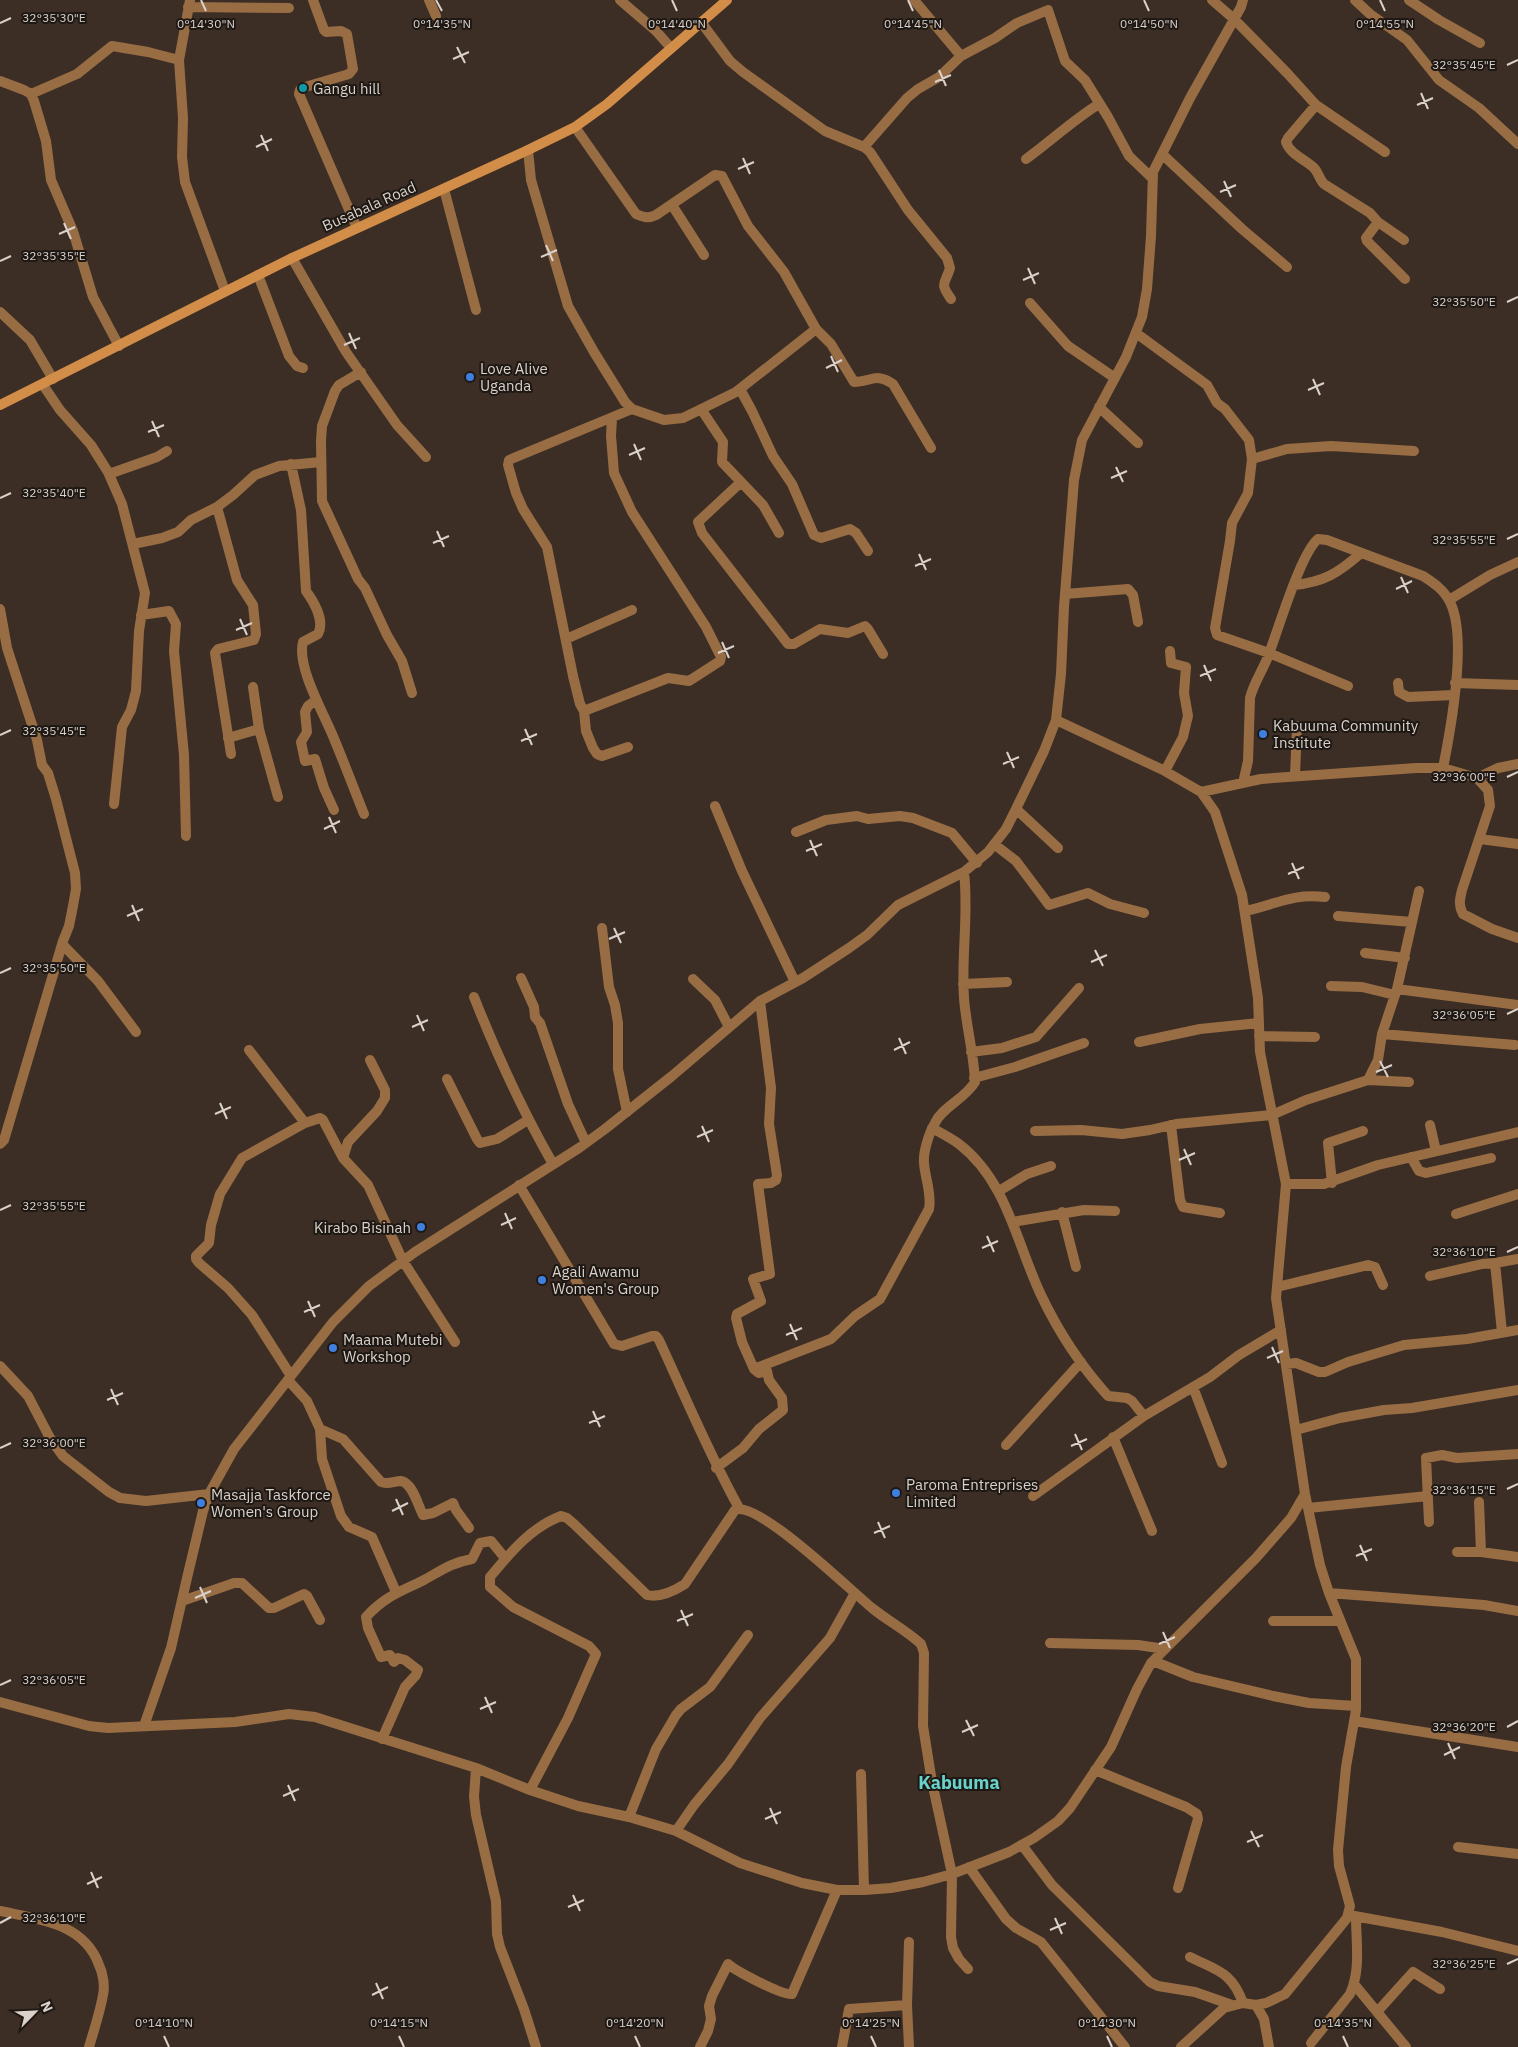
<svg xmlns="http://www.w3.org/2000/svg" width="1518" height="2047" viewBox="0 0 1518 2047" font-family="'IBM Plex Sans',sans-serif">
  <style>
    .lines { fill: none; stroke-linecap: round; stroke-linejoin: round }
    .street { stroke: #986d44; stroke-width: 10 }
    .secondary { stroke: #d28d48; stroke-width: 10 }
    .ticks { fill: none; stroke: #dad1cb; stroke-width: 2 }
    .culture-dot { fill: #0f9aa8; stroke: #1e1814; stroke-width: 2 }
    .shop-dot { fill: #3f7fe0; stroke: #1e1814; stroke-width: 2 }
    .labels { text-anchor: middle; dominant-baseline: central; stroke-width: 4; stroke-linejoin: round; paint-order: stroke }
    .poi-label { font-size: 15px; fill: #dad1cb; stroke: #1e1814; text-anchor: start }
    .street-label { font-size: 15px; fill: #dad1cb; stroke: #1e1814 }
    .quarter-label { font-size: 18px; font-weight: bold; fill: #68d3cb; stroke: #1e1814 }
    .ticks-label { font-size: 12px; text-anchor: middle; fill: #dad1cb; stroke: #1e1814; stroke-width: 4; stroke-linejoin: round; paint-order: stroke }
  </style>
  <rect width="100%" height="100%" fill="#3c2e25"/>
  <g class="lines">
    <!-- street -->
    <path class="street" d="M 190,0 L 179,60 L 183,118 L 182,157 L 185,182 L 225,291
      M 313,0 L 324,30 L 326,32 L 341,31 L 347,34 L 353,69 L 349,74 L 305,87 L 300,90 L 299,94 L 357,228
      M 429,0 L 436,16
      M 620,0 L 656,31 L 671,48
      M 914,0 L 961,56
      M 1212,0 L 1234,19 L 1288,74 L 1316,105 L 1385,152
      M 1355,0 L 1370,14 L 1407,40 L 1439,80 L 1479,108 L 1518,144
      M 1409,0 L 1439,20 L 1480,43
      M 188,7 L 289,8
      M 701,22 L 730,61 L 743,72 L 825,131 L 864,147 L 870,152 L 908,210 L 947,258 L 950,268 C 945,285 939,282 951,299
      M 0,81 L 24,90 L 31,94 L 34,101 L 46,141 L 51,180 L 73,231 L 93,297 L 119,346
      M 31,94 L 77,74 L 112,46 L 148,52 L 179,60
      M 1316,105 L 1288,138 L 1286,142 C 1290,154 1304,159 1313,167 C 1318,171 1319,179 1324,184 L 1370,213 L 1378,222 L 1404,240
      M 575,127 L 636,214 C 644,217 648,219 656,215 L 715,175 L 722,176 L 748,226 L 784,272 L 816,329 L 831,344 L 854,382 C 871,382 876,372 893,384 L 931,448
      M 864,147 L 907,98 L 918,89 L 939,77 L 961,56 L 995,38 L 1017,23 L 1048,10 L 1065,61 L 1085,80 L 1108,117 L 1129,156 L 1153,179
      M 528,150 L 531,180 L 568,306 L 594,352 L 625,402 L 632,409 L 664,420 L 683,418 L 736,392 L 816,329
      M 1162,154 L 1242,229 L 1287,267
      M 1026,159 C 1051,141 1073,120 1099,104
      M 444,189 L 476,310
      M 672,205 L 704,255
      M 1378,222 L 1366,238 L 1367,241 L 1405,279
      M 292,258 L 346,352 L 397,425 L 426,457
      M 258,275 L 289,356 L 297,366 L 303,368
      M 1030,303 L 1068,346 L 1115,378
      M 0,312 L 30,340 L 53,379
      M 1136,333 L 1207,385 L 1217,403 L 1225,409 L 1249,440 L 1252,459 L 1248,493 L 1232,523 L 1230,541 L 1215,628 L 1217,635 L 1269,653 L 1348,686
      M 361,372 L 339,385 L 335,391 L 322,426 L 321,441 L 322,501 L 358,579 L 365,588 L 387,635 L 402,661 L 412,693
      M 43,385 L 60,410 L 91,445 L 108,472 L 122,504 L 145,593 L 139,631 L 136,691 L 131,710 L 122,727 L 114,804
      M 740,389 L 752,411 L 773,456 L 792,484 L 814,535 L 821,538 L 850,529 L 856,533 L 868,551
      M 1099,407 L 1138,443
      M 701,409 L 723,442 L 722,462 L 763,505 L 779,533
      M 1252,459 L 1287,449 L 1331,446 L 1414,451
      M 291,464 L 301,510 L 306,591 C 314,602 325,621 318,634 L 303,642 C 296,667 326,717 335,741 C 345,765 354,789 364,814
      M 109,474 L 157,457 L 167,451
      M 740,483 L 698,522 L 702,533 L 788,644 L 794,644 L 820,629 L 848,633 L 865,626 L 868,629 L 883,654
      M 217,507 L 237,580 L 253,605 L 256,634 L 254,640 L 218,649 L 215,653 L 231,754
      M 133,544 L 162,538 L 178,532 L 191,520 L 217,507 L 233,495 L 255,475 L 279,466 L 321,462
      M 1294,585 C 1324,582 1338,573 1360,554
      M 1065,594 L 1128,589 L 1133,595 L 1138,622
      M 1449,600 L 1490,575 L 1518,562
      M 0,609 L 7,648 L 37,740 L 42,765 L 48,773 L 56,799 L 75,873 L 76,889 L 73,906 L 69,926 L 63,941 L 4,1140 L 0,1144
      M 141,615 L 169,611 L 176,624 L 174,651 L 184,755 L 186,836
      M 566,639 L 632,610
      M 1398,683 L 1399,692 L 1408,697 L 1454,695
      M 1455,683 L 1518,685
      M 253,687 L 259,729 L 278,797
      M 316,700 L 308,706 L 305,712 L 307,732 L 301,742 L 305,761 L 315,759 L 324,788 L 334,810
      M 584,711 L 668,678 L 689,681 L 720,661 L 721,657 L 706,627 L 632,512 L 614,473 L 611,436 L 612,418
      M 1056,720 L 1163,770 L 1201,792 L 1215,812 L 1242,895 L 1258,998 L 1260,1052 L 1286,1184 L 1276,1298 L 1305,1494 L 1320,1565 L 1329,1593 L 1356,1659 L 1356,1710 L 1346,1767 L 1338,1850 L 1339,1866 L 1350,1906 L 1347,1918 L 1285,1994 L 1266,2003 L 1256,2005 L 1243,2003 L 1224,2008 L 1181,2047
      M 228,738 L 259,729
      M 628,747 L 602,756 L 597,754 L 593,748 L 586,731 L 584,711 L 580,704 L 573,676 L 547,547 L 523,509 L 516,493 L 508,465 L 509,460 L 632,409
      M 1165,771 L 1183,737 L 1186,724 L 1188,716 L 1184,693 L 1186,667 L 1171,663 L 1170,651
      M 1295,776 L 1297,726
      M 1477,778 L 1488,790 L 1490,806 L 1462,890 C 1460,899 1458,905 1463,914 L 1492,929 L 1518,938
      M 1243,783 L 1248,761 L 1250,698 C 1253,685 1261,673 1267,659 C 1277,634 1300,554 1318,539 L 1327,540 L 1423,576 C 1434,583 1444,590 1450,602 C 1468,638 1451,728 1443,768
      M 1201,792 L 1261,779 L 1416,768 L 1443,768 L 1477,778 L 1498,768 L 1518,764
      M 715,806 L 742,871 L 795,982
      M 1016,809 L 1058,848
      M 796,832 L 826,820 L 857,816 L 868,819 L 900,816 L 913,818 L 952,833 L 977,863
      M 1480,839 L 1518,844
      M 994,844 L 1016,861 L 1049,905 L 1088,893 L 1110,904 L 1144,913
      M 1245,911 C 1275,905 1292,893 1325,897
      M 1338,916 L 1412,922
      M 602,928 L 609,987 L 615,1005 L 618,1023 L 618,1069 L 627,1112
      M 63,945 L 98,981 L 136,1032
      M 1365,953 L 1405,958
      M 521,978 L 534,1007 L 535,1017 L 540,1023 L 568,1104 L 586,1143
      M 693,979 L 715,1000 L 729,1027
      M 963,984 L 1007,982
      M 1331,986 L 1362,987 L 1395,995
      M 1397,989 L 1518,1005
      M 474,997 C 497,1055 522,1110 553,1164
      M 1382,1034 L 1515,1045
      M 1259,1036 L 1315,1037
      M 1139,1042 L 1200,1029 L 1259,1023
      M 249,1050 L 305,1123
      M 971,1052 L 1002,1048 L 1036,1037 L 1079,988
      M 974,1078 L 1015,1067 L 1084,1043
      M 447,1079 L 477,1139 L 480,1143 L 497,1139 L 528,1120
      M 1368,1080 L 1409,1082
      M 1171,1125 L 1180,1200 L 1183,1207 L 1220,1213
      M 1430,1125 L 1436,1151
      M 932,1128 C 941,1133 951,1138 959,1144 C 1007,1181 1016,1242 1041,1295 C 1058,1331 1081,1366 1108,1396 L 1127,1398 L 1132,1401 L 1144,1416
      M 1035,1131 L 1081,1130 L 1122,1134 L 1150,1130 L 1176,1124 L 1272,1115 L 1306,1100 L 1368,1080 L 1378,1060 L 1382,1034 L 1397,989 L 1419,891
      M 1411,1157 L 1419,1171 L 1426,1173 L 1491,1158
      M 343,1158 L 348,1142 L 377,1111 L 385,1098 L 385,1090 L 370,1060
      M 1332,1183 L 1328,1143 L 1363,1131
      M 1286,1184 L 1324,1184 L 1378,1165 L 1518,1132
      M 519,1185 L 614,1344 L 622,1346 L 652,1336 L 656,1336 L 659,1340 C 685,1396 709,1454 739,1508
      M 999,1191 L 1027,1174 L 1051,1166
      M 1062,1212 L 1076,1267
      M 1456,1214 L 1518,1194
      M 1012,1222 L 1084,1210 L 1115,1211
      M 1430,1276 L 1482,1264 L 1495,1263
      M 1277,1287 L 1368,1265 L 1375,1267 L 1383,1285
      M 1502,1332 L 1495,1263 L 1518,1259
      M 1286,1364 L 1296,1363 L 1319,1372 L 1325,1372 L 1348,1362 L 1404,1345 L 1467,1339 L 1518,1330
      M 0,1366 L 28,1396 L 50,1438 L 63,1456 L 109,1492 L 120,1498 L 146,1501 L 209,1494
      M 754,1369 L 742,1342 L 736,1318 L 737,1314 L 761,1301 L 753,1279 L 770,1274 L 758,1184 L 771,1183 L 776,1180 L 777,1175 L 769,1124 L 771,1088 L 760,1001
      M 291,1376 L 252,1315 L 228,1288 L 199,1263 L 196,1259 L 196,1256 L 209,1243 L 211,1225 L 220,1194 L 242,1158 L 305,1123 L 320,1118 L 323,1120 L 343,1158 L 368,1185 L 403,1261 L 455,1342
      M 288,1380 L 307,1401 L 320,1429 L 322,1459 L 341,1516 L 349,1527 L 372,1537 L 396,1592
      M 1193,1387 L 1222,1463
      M 320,1429 L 343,1439 L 381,1482 C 388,1485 394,1481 401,1481 C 413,1483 418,1506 423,1515 L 433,1513 L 453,1503 L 456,1510 L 469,1528
      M 1296,1430 L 1340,1418 L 1384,1410 L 1412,1408 L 1518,1390
      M 1113,1437 L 1152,1531
      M 1006,1445 L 1081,1362
      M 716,1468 L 743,1448 L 759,1429 L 783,1410 L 782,1398 L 769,1380 L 767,1371 L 759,1373 L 754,1369 L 831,1339 L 855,1316 L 880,1299 L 929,1209 C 932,1194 925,1178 924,1163 C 923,1152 929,1133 935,1123 C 942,1107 965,1099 975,1082 C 974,1054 966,1026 964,998 C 961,956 969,914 964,872
      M 1033,1496 L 1144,1416 L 1210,1377 L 1239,1355 L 1281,1330
      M 1479,1502 L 1481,1552
      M 1308,1508 L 1428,1496
      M 1429,1522 L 1426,1458 L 1442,1455 L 1457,1458 L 1518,1454
      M 1457,1552 L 1481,1552 L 1518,1557
      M 1329,1593 L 1484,1605 L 1518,1611
      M 182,1601 L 234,1583 L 242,1583 L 269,1608 L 274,1608 L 304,1594 L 307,1596 L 320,1620
      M 1273,1621 L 1339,1621
      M 1050,1643 L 1138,1645 L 1165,1649
      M 1153,1661 L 1193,1677 L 1273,1696 L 1309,1703 L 1356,1706
      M 0,1702 L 89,1726 L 108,1728 L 235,1722 L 289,1714 L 315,1717 L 476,1768 L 530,1790 L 578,1806 L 629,1817 L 676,1831 L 740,1863 L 802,1883 L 837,1890 L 864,1890 L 891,1888 L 923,1882 L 952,1874 L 1009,1852 L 1034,1838 L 1058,1821 L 1070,1808 L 1111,1747 L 1137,1689 L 1151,1663 L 1256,1558 L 1291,1518 L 1305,1494
      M 1354,1721 L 1518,1747
      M 144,1726 L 171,1648 L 187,1578 L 203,1511 L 209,1494 L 234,1449 L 333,1322 L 369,1286 L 415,1252 L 579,1148 L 605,1129 L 672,1076 L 760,1001 L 803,978 L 849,948 L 867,935 L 898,905 L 964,872 L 988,852 L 1006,829 L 1016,809 L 1044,751 L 1056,720 L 1061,674 L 1064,607 L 1074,480 L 1082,440 L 1126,357 L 1142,317 L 1147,289 L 1151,236 L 1153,172 L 1190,98 L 1241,7 L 1243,0
      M 382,1739 L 405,1687 L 416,1675 L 418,1670 L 405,1660 L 398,1658 L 394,1662 L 390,1655 L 381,1657 L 368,1628 L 366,1617 C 384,1597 399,1592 422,1581 C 441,1571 450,1563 472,1559 L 480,1543 L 491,1541 L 505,1558
      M 476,1768 L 474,1797 L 476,1815 L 496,1901 L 497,1934 L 500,1947 L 524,2009 L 536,2047
      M 1095,1770 L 1186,1807 L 1197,1814 L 1198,1819 L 1178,1888
      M 861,1774 L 864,1890
      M 530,1790 L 568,1718 L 596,1654 L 589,1646 L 513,1607 L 490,1587 L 490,1577 C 510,1553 530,1528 561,1516 L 567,1518 L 574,1524 L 647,1595 C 660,1598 674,1591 685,1584 L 735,1510 C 758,1500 851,1591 872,1608 C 888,1621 906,1630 921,1644 L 924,1653 L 923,1726 L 932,1782 L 952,1874 L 951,1937 L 953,1948 L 959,1959 L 968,1969
      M 629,1817 L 656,1749 L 676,1715 L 681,1709 L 710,1687 L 748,1635
      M 676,1831 L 694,1805 L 728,1764 L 760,1718 L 830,1638 L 855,1593
      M 1022,1845 L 1052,1885 L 1150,1982 L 1158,1986 L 1195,1992 L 1232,2005
      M 1458,1847 L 1518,1854
      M 969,1867 L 1006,1919 L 1016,1928 L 1041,1942 L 1125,2047
      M 0,1911 C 38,1919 84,1923 99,1965 C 103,1973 105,1986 103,1995 C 100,2012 94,2030 89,2047
      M 1349,1915 L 1442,1932 L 1518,1951
      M 1190,1957 C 1218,1971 1232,1972 1243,2003
      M 1354,1984 L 1406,2047
      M 1256,2005 L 1264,2019 L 1269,2047
      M 1377,2012 L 1413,1972 L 1440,1989
      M 1311,2043 L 1350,1994 C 1361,1970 1356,1942 1356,1917
      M 700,2047 L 708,2031 L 711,2019 L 709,2006 L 712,1996 L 728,1964 C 736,1971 783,1996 792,1994 L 837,1890
      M 842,2047 L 849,2009 L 907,2005
      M 909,2047 L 907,2005 L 909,1942"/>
    <!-- secondary -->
    <path class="secondary" d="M 0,405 L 292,258 L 528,150 L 575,127 L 607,104 L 727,0"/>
  </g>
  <!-- ticks -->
  <path class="ticks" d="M 201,0 L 206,11M 436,0 L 442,11M 672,0 L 677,11M 908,0 L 913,11M 1144,0 L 1149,11M 1380,0 L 1385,11M 0,23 L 11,18M 457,47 L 465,63M 453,59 L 469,52M 1507,65 L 1518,60M 939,70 L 946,86M 935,82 L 951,75M 1421,93 L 1428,109M 1417,105 L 1433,98M 261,135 L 268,151M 256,147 L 272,139M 743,158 L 750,174M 738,169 L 754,162M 1224,181 L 1231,197M 1220,192 L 1236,185M 64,223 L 71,239M 59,234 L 75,227M 546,245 L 553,261M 541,257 L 557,250M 0,261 L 11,256M 1028,268 L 1035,284M 1023,280 L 1039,273M 1507,302 L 1518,297M 349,333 L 356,349M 344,345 L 360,338M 831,356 L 838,372M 826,368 L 842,360M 1313,379 L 1320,395M 1308,390 L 1324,383M 152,421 L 159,437M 148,432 L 164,425M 634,444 L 641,460M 629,455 L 645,448M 1116,467 L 1123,482M 1111,478 L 1127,471M 0,498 L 11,493M 437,531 L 444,547M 1507,539 L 1518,534M 433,543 L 449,536M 919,554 L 926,570M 915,566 L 931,559M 1401,577 L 1408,593M 1396,589 L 1412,581M 240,619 L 247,635M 236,630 L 252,623M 722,642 L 729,658M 718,653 L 734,646M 1204,665 L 1211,681M 1200,676 L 1216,669M 525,729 L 532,745M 0,735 L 11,730M 521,741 L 537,734M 1007,752 L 1014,768M 1003,764 L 1019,757M 1507,777 L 1518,772M 329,817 L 336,833M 324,829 L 340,821M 810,840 L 817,856M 806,851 L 822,844M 1292,863 L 1299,879M 1288,874 L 1304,867M 132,905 L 139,921M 127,916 L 143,909M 614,928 L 621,943M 609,939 L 625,932M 1095,950 L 1103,966M 1091,962 L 1107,955M 0,973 L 11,968M 1507,1014 L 1518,1009M 417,1015 L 424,1031M 412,1027 L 428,1020M 899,1038 L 906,1054M 894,1050 L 910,1042M 1380,1061 L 1388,1077M 1376,1072 L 1392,1065M 220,1103 L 227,1119M 215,1114 L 231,1107M 702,1126 L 709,1142M 697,1137 L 713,1130M 1184,1149 L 1191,1165M 1179,1160 L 1195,1153M 0,1210 L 11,1205M 505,1213 L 512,1229M 501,1225 L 516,1218M 987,1236 L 994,1252M 982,1248 L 998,1241M 1507,1252 L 1518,1247M 308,1301 L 315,1317M 304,1312 L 320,1305M 790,1324 L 797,1340M 786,1335 L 802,1328M 1272,1347 L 1279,1363M 1267,1358 L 1283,1351M 111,1389 L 118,1405M 107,1400 L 123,1393M 593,1411 L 600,1427M 589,1423 L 605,1416M 1075,1434 L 1082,1450M 1071,1446 L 1087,1439M 0,1448 L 11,1443M 1507,1489 L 1518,1484M 396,1499 L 403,1515M 392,1511 L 408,1503M 878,1522 L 885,1538M 874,1533 L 890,1526M 1360,1545 L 1367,1561M 1356,1556 L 1372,1549M 200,1587 L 207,1603M 195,1598 L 211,1591M 681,1610 L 688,1626M 677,1621 L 693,1614M 1163,1632 L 1170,1648M 1159,1644 L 1175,1637M 0,1685 L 11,1680M 485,1697 L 492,1713M 480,1709 L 496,1702M 966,1720 L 974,1736M 1507,1727 L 1518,1721M 962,1732 L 978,1725M 1448,1743 L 1455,1759M 1444,1755 L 1460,1747M 288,1785 L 295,1801M 283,1796 L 299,1789M 770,1808 L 777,1824M 765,1819 L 781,1812M 1251,1831 L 1259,1847M 1247,1842 L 1263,1835M 91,1872 L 98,1888M 87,1884 L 102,1877M 573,1895 L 580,1911M 568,1907 L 584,1900M 1055,1918 L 1062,1934M 0,1923 L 11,1917M 1050,1930 L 1066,1923M 1507,1964 L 1518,1959M 376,1983 L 383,1999M 372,1995 L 388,1987M 164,2036 L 169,2047M 399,2036 L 404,2047M 635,2036 L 640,2047M 871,2036 L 876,2047M 1107,2036 L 1112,2047M 1343,2036 L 1348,2047"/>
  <!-- markers -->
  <circle class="culture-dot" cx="303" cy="88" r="5"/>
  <g class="shop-dot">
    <circle cx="470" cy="377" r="5"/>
    <circle cx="1263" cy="734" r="5"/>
    <circle cx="421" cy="1227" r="5"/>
    <circle cx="542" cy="1280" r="5"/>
    <circle cx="333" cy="1348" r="5"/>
    <circle cx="896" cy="1493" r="5"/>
    <circle cx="201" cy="1503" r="5"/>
  </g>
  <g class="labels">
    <!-- poi labels -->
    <g class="poi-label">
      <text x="313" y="88">Gangu hill</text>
      <text x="480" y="368">Love Alive<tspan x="480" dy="17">Uganda</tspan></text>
      <text x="1273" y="725">Kabuuma Community<tspan x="1273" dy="17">Institute</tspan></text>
      <text x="411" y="1227" text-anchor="end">Kirabo Bisinah</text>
      <text x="552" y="1271">Agali Awamu<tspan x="552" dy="17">Women's Group</tspan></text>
      <text x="343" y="1339">Maama Mutebi<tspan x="343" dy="17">Workshop</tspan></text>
      <text x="906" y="1484">Paroma Entreprises<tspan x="906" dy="17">Limited</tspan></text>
      <text x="211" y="1494">Masajja Taskforce<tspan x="211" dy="17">Women's Group</tspan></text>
    </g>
    <!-- street labels -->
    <g class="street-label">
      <text transform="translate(369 206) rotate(-24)">Busabala Road</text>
    </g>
    <!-- quarter labels -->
    <g class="quarter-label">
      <text x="959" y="1782">Kabuuma</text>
    </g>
  </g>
  <g class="ticks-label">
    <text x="54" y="22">32°35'30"E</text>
    <text x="206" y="28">0°14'30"N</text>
    <text x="442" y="28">0°14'35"N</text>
    <text x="913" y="28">0°14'45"N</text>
    <text x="677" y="28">0°14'40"N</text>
    <text x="1149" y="28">0°14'50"N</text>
    <text x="1385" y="28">0°14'55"N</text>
    <text x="1464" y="69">32°35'45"E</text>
    <text x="54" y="260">32°35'35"E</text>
    <text x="1464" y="306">32°35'50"E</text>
    <text x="54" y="497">32°35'40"E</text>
    <text x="1464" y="544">32°35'55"E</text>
    <text x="54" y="735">32°35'45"E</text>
    <text x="1464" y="781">32°36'00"E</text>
    <text x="54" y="972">32°35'50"E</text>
    <text x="1464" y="1019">32°36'05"E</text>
    <text x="54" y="1210">32°35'55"E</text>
    <text x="1464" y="1256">32°36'10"E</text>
    <text x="54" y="1447">32°36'00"E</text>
    <text x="1464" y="1494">32°36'15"E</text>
    <text x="54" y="1684">32°36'05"E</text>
    <text x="1464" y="1731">32°36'20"E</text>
    <text x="54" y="1922">32°36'10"E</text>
    <text x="1464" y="1968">32°36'25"E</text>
    <text x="164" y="2027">0°14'10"N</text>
    <text x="399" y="2027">0°14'15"N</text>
    <text x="635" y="2027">0°14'20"N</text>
    <text x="871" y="2027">0°14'25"N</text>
    <text x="1107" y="2027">0°14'30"N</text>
    <text x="1343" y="2027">0°14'35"N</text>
  </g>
  <!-- north arrow -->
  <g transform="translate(35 2012) rotate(66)" stroke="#1e1814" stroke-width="4" paint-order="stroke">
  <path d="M0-4L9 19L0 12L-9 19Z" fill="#dad1cb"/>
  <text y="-8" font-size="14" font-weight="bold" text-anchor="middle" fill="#dad1cb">N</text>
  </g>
</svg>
